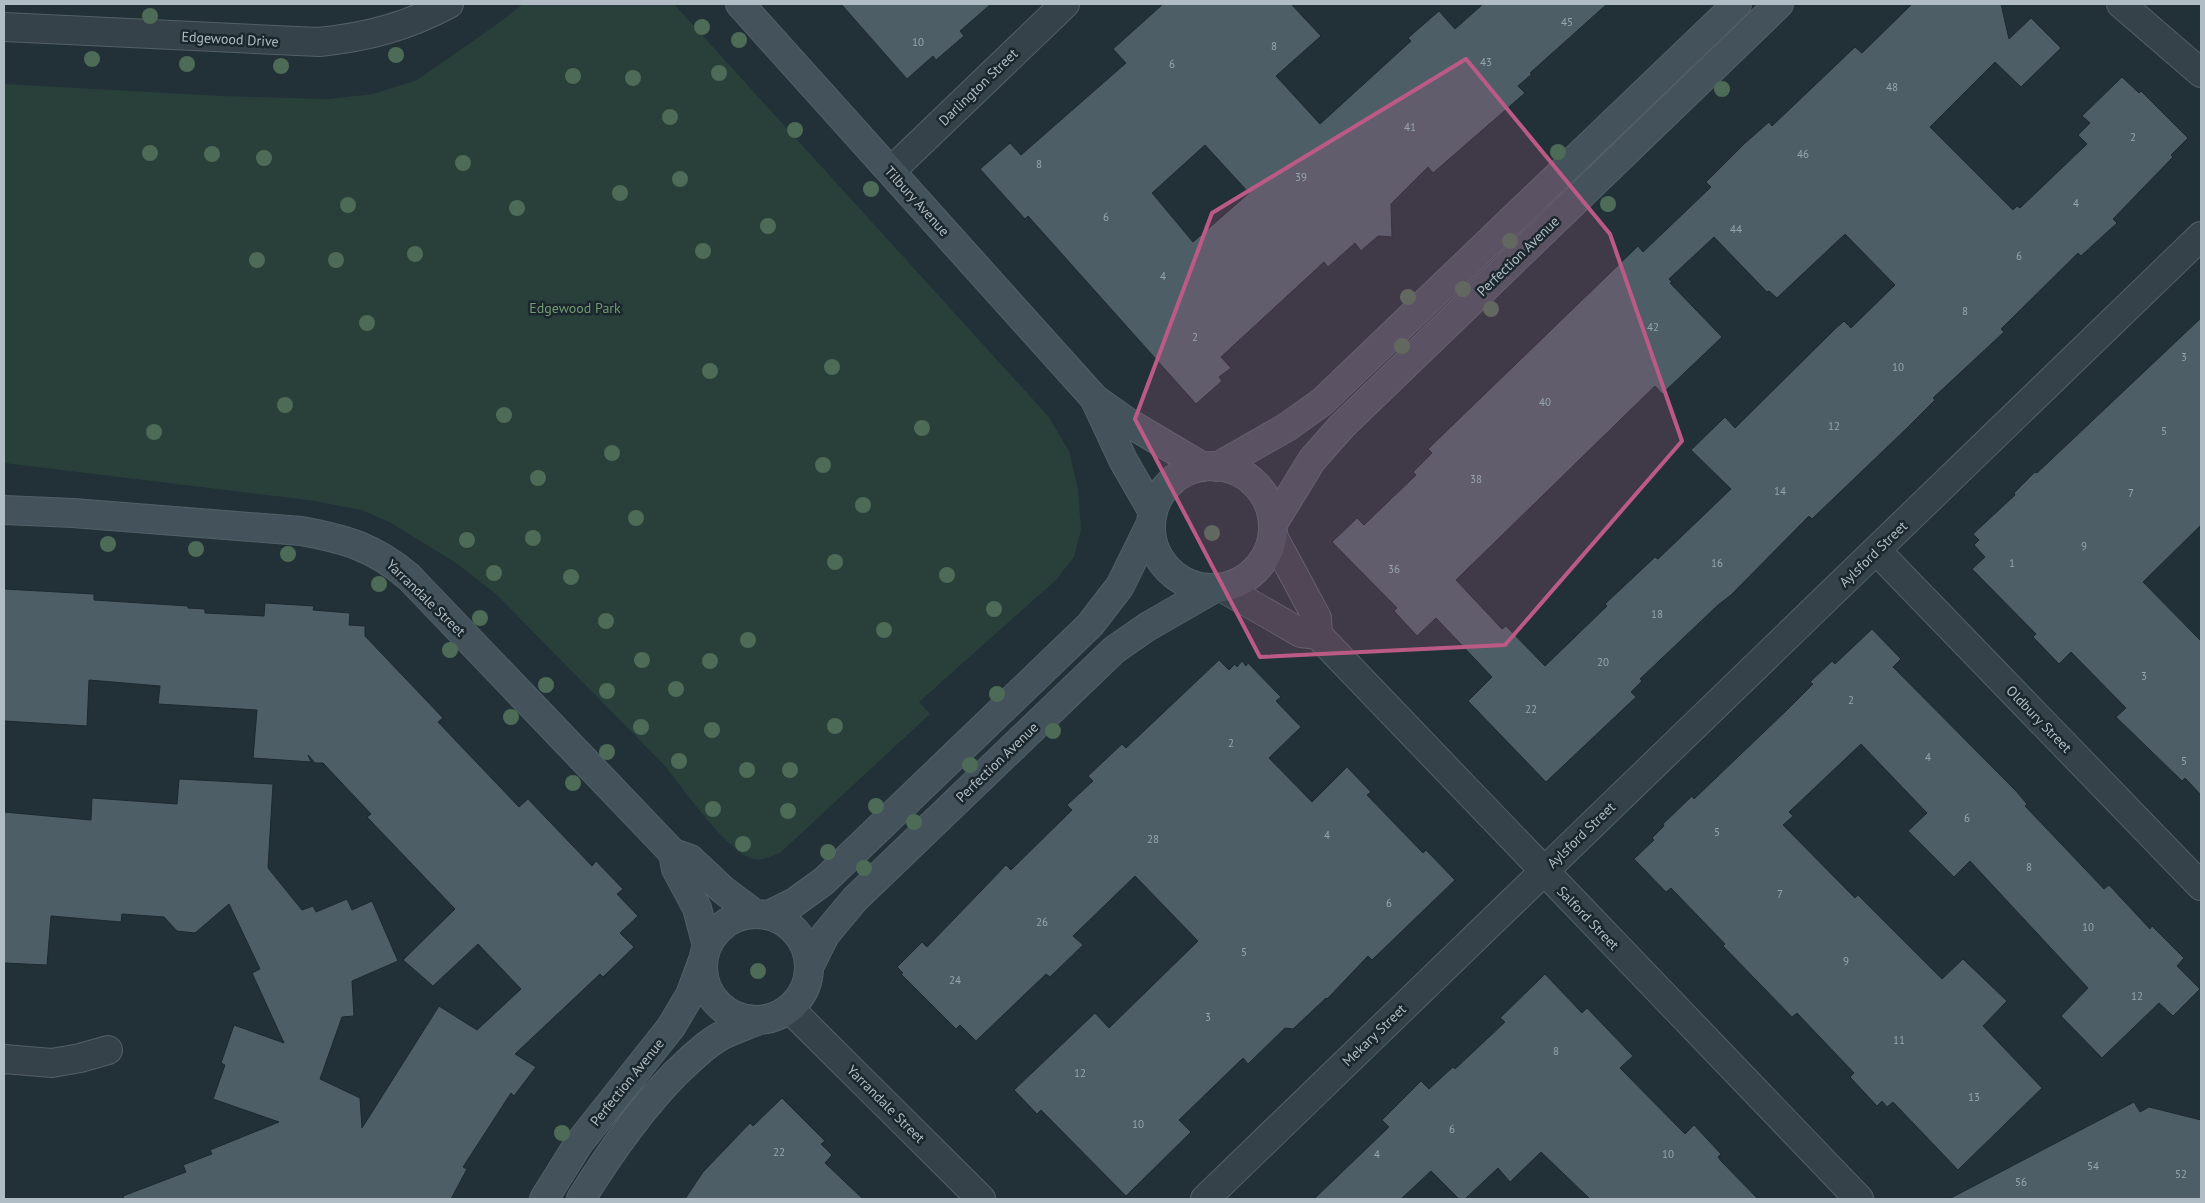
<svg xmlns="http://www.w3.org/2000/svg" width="2205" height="1203" viewBox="0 0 2205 1203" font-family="'PT Sans',sans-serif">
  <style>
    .green { fill: #283f3a }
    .building { fill: #4d5e67; stroke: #1d292f; fill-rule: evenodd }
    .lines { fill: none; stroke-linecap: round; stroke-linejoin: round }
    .street-casing { stroke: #536067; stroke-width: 30 }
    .secondary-casing { stroke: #536067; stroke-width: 30 }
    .street { stroke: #364249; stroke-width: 28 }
    .secondary { stroke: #44525c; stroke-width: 28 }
    .tree { fill: #4d6b57 }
    .marked { fill: #bb5a85; fill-opacity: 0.2; stroke: #bb5a85; stroke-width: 4; stroke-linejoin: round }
    .labels { text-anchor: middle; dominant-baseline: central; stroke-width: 5; stroke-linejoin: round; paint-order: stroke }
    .number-label { font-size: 11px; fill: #97a5ae }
    .street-label { font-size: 14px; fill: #b0bdc5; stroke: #1b272d }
    .park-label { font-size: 14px; fill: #709a70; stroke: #1b272d }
  </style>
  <rect width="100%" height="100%" fill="#223138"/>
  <!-- green -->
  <path class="green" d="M 523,4 L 674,4 L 1048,416 L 1069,451 L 1078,489 L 1081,530 L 1074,557 L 1056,580 L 919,702 L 930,714 L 780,853 C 770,857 760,862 750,858 C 727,850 682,788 666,767 L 497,595 L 456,563 L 391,523 L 362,510 L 308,500 L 4,463 L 4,84 L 223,96 L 328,99 L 373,94 L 417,80 L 496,25 Z"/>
  <!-- building -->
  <path class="building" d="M 841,4 L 991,4 L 960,31 L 964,36 L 936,60 L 933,56 L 907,79 Z
    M 1163,4 L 1291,4 L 1321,36 L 1276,76 L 1320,124 L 1411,41 L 1408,38 L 1439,11 L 1455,29 L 1483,4 L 1607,4 L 1530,73 L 1532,74 L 1518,86 L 1525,93 L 1433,173 L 1428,167 L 1391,204 L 1392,237 L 1378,236 L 1361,251 L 1355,243 L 1328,267 L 1324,262 L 1221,357 L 1231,368 L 1219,377 L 1222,381 L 1196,404 L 1028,216 L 1025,219 L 980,169 L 1010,143 L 1021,155 L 1126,63 L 1113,49 ZM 1205,145 L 1249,193 L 1193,242 L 1152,193 Z
    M 1912,4 L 2001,4 L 2009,39 L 2031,18 L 2061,48 L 2021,87 L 1995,62 L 1930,127 L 2013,210 L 2017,206 L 2020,208 L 2087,144 L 2078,135 L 2090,123 L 2082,116 L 2122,77 L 2139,93 L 2141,91 L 2188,138 L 2171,155 L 2173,157 L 2113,219 L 2117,223 L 2081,256 L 2078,253 L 2001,329 L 2004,332 L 1933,398 L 1935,400 L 1906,429 L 1812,519 L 1809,516 L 1731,595 L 1718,605 L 1640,679 L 1642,681 L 1631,692 L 1636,697 L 1546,782 L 1468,701 L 1492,677 L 1436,618 L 1417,636 L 1394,611 L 1397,608 L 1332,542 L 1357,518 L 1364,525 L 1416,475 L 1413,472 L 1432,453 L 1428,449 L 1638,246 L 1643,252 L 1711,187 L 1706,182 L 1744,144 L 1769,122 L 1772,126 L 1855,47 L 1862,53 ZM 1845,234 L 1895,285 L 1851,328 L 1844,321 L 1835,329 L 1735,428 L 1725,417 L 1691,450 L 1731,489 L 1658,559 L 1655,557 L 1605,604 L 1607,606 L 1545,666 L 1506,626 L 1502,629 L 1456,580 L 1655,386 L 1662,394 L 1722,337 L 1670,283 L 1672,282 L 1669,279 L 1714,237 L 1767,292 L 1769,291 L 1777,298 Z
    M 2201,318 L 2201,525 L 2143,582 L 2201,641 L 2201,795 L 2185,778 L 2182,781 L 2116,717 L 2126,708 L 2071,652 L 2059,664 L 2033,637 L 2036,634 L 1972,569 L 1985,557 L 1974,545 L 1979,540 L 1973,534 L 2015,495 L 2014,493 L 2035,472 L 2037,473 Z
    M 4,589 L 94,594 L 94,600 L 188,606 L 188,608 L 205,609 L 205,613 L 264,616 L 265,603 L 314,606 L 313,610 L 350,613 L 349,625 L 365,626 L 365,636 L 443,718 L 438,722 L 519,807 L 528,799 L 592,866 L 596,861 L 623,889 L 617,894 L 638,916 L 620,933 L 634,947 L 603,977 L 600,974 L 515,1054 L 536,1067 L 514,1096 L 511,1093 L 463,1167 L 467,1169 L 451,1199 L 124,1199 L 123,1196 L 186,1172 L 183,1165 L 212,1154 L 210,1150 L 279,1122 L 213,1099 L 225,1065 L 221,1063 L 234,1025 L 284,1043 L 252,973 L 260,969 L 229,904 L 195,933 L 177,931 L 164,917 L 122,914 L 121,922 L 51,916 L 47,965 L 4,963 L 4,812 L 91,820 L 92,798 L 177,804 L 179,779 L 273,784 L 268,868 L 302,910 L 313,906 L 316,912 L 347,899 L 352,910 L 372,901 L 398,961 L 352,981 L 354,1016 L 342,1017 L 320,1079 L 360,1098 L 362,1128 L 439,1006 L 477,1030 L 521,989 L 478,944 L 433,986 L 403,960 L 455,909 L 367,817 L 371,814 L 323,763 L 315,763 L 308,755 L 311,762 L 253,758 L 257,710 L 158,704 L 160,686 L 89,680 L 87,726 L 4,721 Z
    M 1872,629 L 1901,659 L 1893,667 L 2016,791 L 2027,804 L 2025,806 L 2104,889 L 2109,885 L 2150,929 L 2152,926 L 2184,958 L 2177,966 L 2200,989 L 2173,1016 L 2159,1003 L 2102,1058 L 2061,1016 L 2088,988 L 1970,861 L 1954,877 L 1908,831 L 1927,813 L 1861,744 L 1789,812 L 1793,816 L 1783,825 L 1855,898 L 1858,895 L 1942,979 L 1963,959 L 2007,1001 L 1983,1026 L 2042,1088 L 1958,1170 L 1893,1102 L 1887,1107 L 1882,1101 L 1877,1106 L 1850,1077 L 1854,1073 L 1797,1013 L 1792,1017 L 1723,946 L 1725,944 L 1671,888 L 1666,892 L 1634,859 L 1654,840 L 1652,838 L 1664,826 L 1663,824 L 1692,796 L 1694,799 L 1787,710 L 1813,684 L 1810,682 L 1832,661 L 1835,664 Z
    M 1219,660 L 1229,670 L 1235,664 L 1237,667 L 1242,661 L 1246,666 L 1248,663 L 1281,697 L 1276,701 L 1301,727 L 1269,758 L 1312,802 L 1347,767 L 1371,792 L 1367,795 L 1423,853 L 1426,850 L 1455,880 L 1372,960 L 1368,956 L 1327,999 L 1326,998 L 1293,1029 L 1285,1028 L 1248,1064 L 1243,1058 L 1179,1120 L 1191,1132 L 1126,1196 L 1041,1110 L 1037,1114 L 1014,1090 L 1095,1013 L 1109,1028 L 1198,941 L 1135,876 L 1073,936 L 1083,945 L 1050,977 L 1046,974 L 976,1041 L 960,1025 L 956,1029 L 901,974 L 903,973 L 897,967 L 922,942 L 927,947 L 1006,865 L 1011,870 L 1072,810 L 1067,805 L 1093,781 L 1088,776 L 1122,744 L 1126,748 Z
    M 1545,974 L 1582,1013 L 1587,1008 L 1633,1056 L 1620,1068 L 1685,1134 L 1694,1125 L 1721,1154 L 1718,1157 L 1721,1161 L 1758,1199 L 1590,1199 L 1541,1152 L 1510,1182 L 1498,1168 L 1465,1199 L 1459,1199 L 1431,1171 L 1401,1199 L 1314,1199 L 1389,1127 L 1382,1120 L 1421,1081 L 1429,1089 L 1453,1067 L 1455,1069 L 1505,1022 L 1500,1018 Z
    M 782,1098 L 825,1141 L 821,1144 L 832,1155 L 825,1163 L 863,1199 L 685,1199 L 703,1172 L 750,1123 L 753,1126 Z
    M 2134,1102 L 2140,1112 L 2149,1107 L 2201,1120 L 2201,1199 L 1949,1199 Z"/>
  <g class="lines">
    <!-- street casing -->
    <g class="street-casing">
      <path id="street" d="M 2121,4 L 2201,73
        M 4,27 L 319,42 C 367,37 406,27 449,4
        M 891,171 L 1065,4
        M 1273,536 L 1317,618 L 1318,635
        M 1877,551 L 2201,886
        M 1223,588 L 1301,633 L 1318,635 L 1859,1199
        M 790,1009 L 981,1199
        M 4,1059 L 52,1063 L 80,1058 L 108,1050
        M 1205,1199 L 2201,236"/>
    </g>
    <!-- secondary casing -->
    <g class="secondary-casing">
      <path id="secondary" d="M 740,4 L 1095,399 L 1129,423 L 1203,467
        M 1096,402 L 1123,460 L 1153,512
        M1151 527a61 61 0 1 1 122 0a61 61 0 1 1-122 0Z
        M 1217,467 L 1287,427 L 1322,402 L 1737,4
        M 4,510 L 73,513 L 301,531 C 345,539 374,547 409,577 L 673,853 L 690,859 L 723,890 L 755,914
        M 1274,522 L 1312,460 L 1342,426 L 1779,4
        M 673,853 L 676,869 L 697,908 L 707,946
        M703 967a53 53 0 1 1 106 0a53 53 0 1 1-106 0Z
        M 769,915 L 795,902 L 824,881 L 1090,625 L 1120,586 L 1151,523
        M 810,965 L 825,935 L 855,899 L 1114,650 L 1147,627 L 1213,589
        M 544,1199 L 579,1143 L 671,1027 L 690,995 L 703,960
        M 581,1199 C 609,1154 638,1112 675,1074 C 689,1061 702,1047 719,1037 C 731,1030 745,1026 757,1021"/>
    </g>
    <!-- street -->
    <use href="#street" class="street"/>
    <!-- secondary -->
    <use href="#secondary" class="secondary"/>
  </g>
  <!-- trees -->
  <g class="tree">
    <circle cx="150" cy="16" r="8"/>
    <circle cx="702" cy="27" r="8"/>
    <circle cx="739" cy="40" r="8"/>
    <circle cx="396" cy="55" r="8"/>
    <circle cx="92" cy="59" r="8"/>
    <circle cx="187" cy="64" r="8"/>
    <circle cx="281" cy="66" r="8"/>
    <circle cx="719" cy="73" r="8"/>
    <circle cx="573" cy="76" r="8"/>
    <circle cx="633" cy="78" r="8"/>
    <circle cx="1722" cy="89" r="8"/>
    <circle cx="670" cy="117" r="8"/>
    <circle cx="795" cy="130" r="8"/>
    <circle cx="1558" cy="152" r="8"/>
    <circle cx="150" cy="153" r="8"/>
    <circle cx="212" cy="154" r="8"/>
    <circle cx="264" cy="158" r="8"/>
    <circle cx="463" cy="163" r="8"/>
    <circle cx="680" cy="179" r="8"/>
    <circle cx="871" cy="189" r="8"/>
    <circle cx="620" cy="193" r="8"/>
    <circle cx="1608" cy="204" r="8"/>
    <circle cx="348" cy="205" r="8"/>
    <circle cx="517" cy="208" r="8"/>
    <circle cx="768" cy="226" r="8"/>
    <circle cx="1510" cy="241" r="8"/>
    <circle cx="703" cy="251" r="8"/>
    <circle cx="415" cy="254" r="8"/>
    <circle cx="257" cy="260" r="8"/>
    <circle cx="336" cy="260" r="8"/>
    <circle cx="1463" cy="289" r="8"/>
    <circle cx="1408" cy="297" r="8"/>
    <circle cx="1491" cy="309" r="8"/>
    <circle cx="367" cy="323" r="8"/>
    <circle cx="1402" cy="346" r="8"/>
    <circle cx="832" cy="367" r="8"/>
    <circle cx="710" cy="371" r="8"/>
    <circle cx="285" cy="405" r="8"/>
    <circle cx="504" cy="415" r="8"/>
    <circle cx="922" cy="428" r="8"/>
    <circle cx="154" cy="432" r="8"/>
    <circle cx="612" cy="453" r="8"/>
    <circle cx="823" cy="465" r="8"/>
    <circle cx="538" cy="478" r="8"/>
    <circle cx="863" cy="505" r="8"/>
    <circle cx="636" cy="518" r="8"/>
    <circle cx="1212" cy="533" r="8"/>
    <circle cx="533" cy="538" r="8"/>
    <circle cx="467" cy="540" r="8"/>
    <circle cx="108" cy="544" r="8"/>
    <circle cx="196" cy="549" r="8"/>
    <circle cx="288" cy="554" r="8"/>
    <circle cx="835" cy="562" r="8"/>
    <circle cx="494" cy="573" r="8"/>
    <circle cx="947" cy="575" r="8"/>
    <circle cx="571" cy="577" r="8"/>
    <circle cx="379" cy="584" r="8"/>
    <circle cx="994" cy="609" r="8"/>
    <circle cx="480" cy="618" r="8"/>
    <circle cx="606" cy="621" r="8"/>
    <circle cx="884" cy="630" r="8"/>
    <circle cx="748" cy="640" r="8"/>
    <circle cx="450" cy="650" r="8"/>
    <circle cx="642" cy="660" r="8"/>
    <circle cx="710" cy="661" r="8"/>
    <circle cx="546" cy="685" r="8"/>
    <circle cx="676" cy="689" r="8"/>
    <circle cx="607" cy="691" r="8"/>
    <circle cx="997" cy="694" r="8"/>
    <circle cx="511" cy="717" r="8"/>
    <circle cx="835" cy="726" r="8"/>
    <circle cx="641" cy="727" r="8"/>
    <circle cx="712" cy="730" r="8"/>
    <circle cx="1053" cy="731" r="8"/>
    <circle cx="607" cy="752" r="8"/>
    <circle cx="679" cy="761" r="8"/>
    <circle cx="970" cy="765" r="8"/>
    <circle cx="747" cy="770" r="8"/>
    <circle cx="790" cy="770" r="8"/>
    <circle cx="573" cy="783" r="8"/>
    <circle cx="876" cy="806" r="8"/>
    <circle cx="713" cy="809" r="8"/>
    <circle cx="788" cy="811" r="8"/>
    <circle cx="914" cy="822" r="8"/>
    <circle cx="743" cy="844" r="8"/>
    <circle cx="828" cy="852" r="8"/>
    <circle cx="864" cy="868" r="8"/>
    <circle cx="758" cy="971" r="8"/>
    <circle cx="562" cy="1133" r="8"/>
  </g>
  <!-- marked area -->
  <path class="marked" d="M 1466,59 L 1610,234 L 1682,441 L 1505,645 L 1260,657 L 1135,419 L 1212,213 Z"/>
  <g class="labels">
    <!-- number labels -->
    <g class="number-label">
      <text x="1567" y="22">45</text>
      <text x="918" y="42">10</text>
      <text x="1274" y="46">8</text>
      <text x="1486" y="62">43</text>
      <text x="1172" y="64">6</text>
      <text x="1892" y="87">48</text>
      <text x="1410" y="127">41</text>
      <text x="2133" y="137">2</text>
      <text x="1803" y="154">46</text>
      <text x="1039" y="164">8</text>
      <text x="1301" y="177">39</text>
      <text x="2076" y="203">4</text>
      <text x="1106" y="217">6</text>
      <text x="1736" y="229">44</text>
      <text x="2019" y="256">6</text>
      <text x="1163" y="276">4</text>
      <text x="1965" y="311">8</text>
      <text x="1653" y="327">42</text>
      <text x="1195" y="337">2</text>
      <text x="2184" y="357">3</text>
      <text x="1898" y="367">10</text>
      <text x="1545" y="402">40</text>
      <text x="1834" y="426">12</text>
      <text x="2164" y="431">5</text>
      <text x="1476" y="479">38</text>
      <text x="1780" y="491">14</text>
      <text x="2131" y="493">7</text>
      <text x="2084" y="546">9</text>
      <text x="1717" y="563">16</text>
      <text x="2012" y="563">1</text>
      <text x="1394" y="569">36</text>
      <text x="1657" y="614">18</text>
      <text x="1603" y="662">20</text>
      <text x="2144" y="676">3</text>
      <text x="1851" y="700">2</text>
      <text x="1531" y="709">22</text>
      <text x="1231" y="743">2</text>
      <text x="1928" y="757">4</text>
      <text x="2184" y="761">5</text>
      <text x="1967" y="818">6</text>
      <text x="1717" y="832">5</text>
      <text x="1327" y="835">4</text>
      <text x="1153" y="839">28</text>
      <text x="2029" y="867">8</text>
      <text x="1780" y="894">7</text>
      <text x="1389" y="903">6</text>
      <text x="1042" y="922">26</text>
      <text x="2088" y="927">10</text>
      <text x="1244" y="952">5</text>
      <text x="1846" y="961">9</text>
      <text x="955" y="980">24</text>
      <text x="2137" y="996">12</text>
      <text x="1208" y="1017">3</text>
      <text x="1899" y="1040">11</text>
      <text x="1556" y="1051">8</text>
      <text x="1080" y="1073">12</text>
      <text x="1974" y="1097">13</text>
      <text x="1138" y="1124">10</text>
      <text x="1452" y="1129">6</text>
      <text x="779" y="1152">22</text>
      <text x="1377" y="1154">4</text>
      <text x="1668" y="1154">10</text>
      <text x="2093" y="1166">54</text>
      <text x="2181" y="1174">52</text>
      <text x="2021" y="1182">56</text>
    </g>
    <!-- street labels -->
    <g class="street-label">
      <text transform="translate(230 39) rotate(3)">Edgewood Drive</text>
      <text transform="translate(978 87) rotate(-44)">Darlington Street</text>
      <text transform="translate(917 201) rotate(48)">Tilbury Avenue</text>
      <text transform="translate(1518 256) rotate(-44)">Perfection Avenue</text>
      <text transform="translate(1873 554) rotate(-44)">Aylsford Street</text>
      <text transform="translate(426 598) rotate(44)">Yarrandale Street</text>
      <text transform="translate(2039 719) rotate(46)">Oldbury Street</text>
      <text transform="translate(997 762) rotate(-44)">Perfection Avenue</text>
      <text transform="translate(1581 835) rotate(-44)">Aylsford Street</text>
      <text transform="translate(1588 918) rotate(46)">Salford Street</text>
      <text transform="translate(1374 1035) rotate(-44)">Mekary Street</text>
      <text transform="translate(627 1082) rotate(-51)">Perfection Avenue</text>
      <text transform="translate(886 1104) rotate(45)">Yarrandale Street</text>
    </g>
    <!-- park labels -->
    <g class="park-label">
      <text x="575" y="308">Edgewood Park</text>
    </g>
  </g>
  <!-- border -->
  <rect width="2205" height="1203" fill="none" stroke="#b0bdc5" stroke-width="10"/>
</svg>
